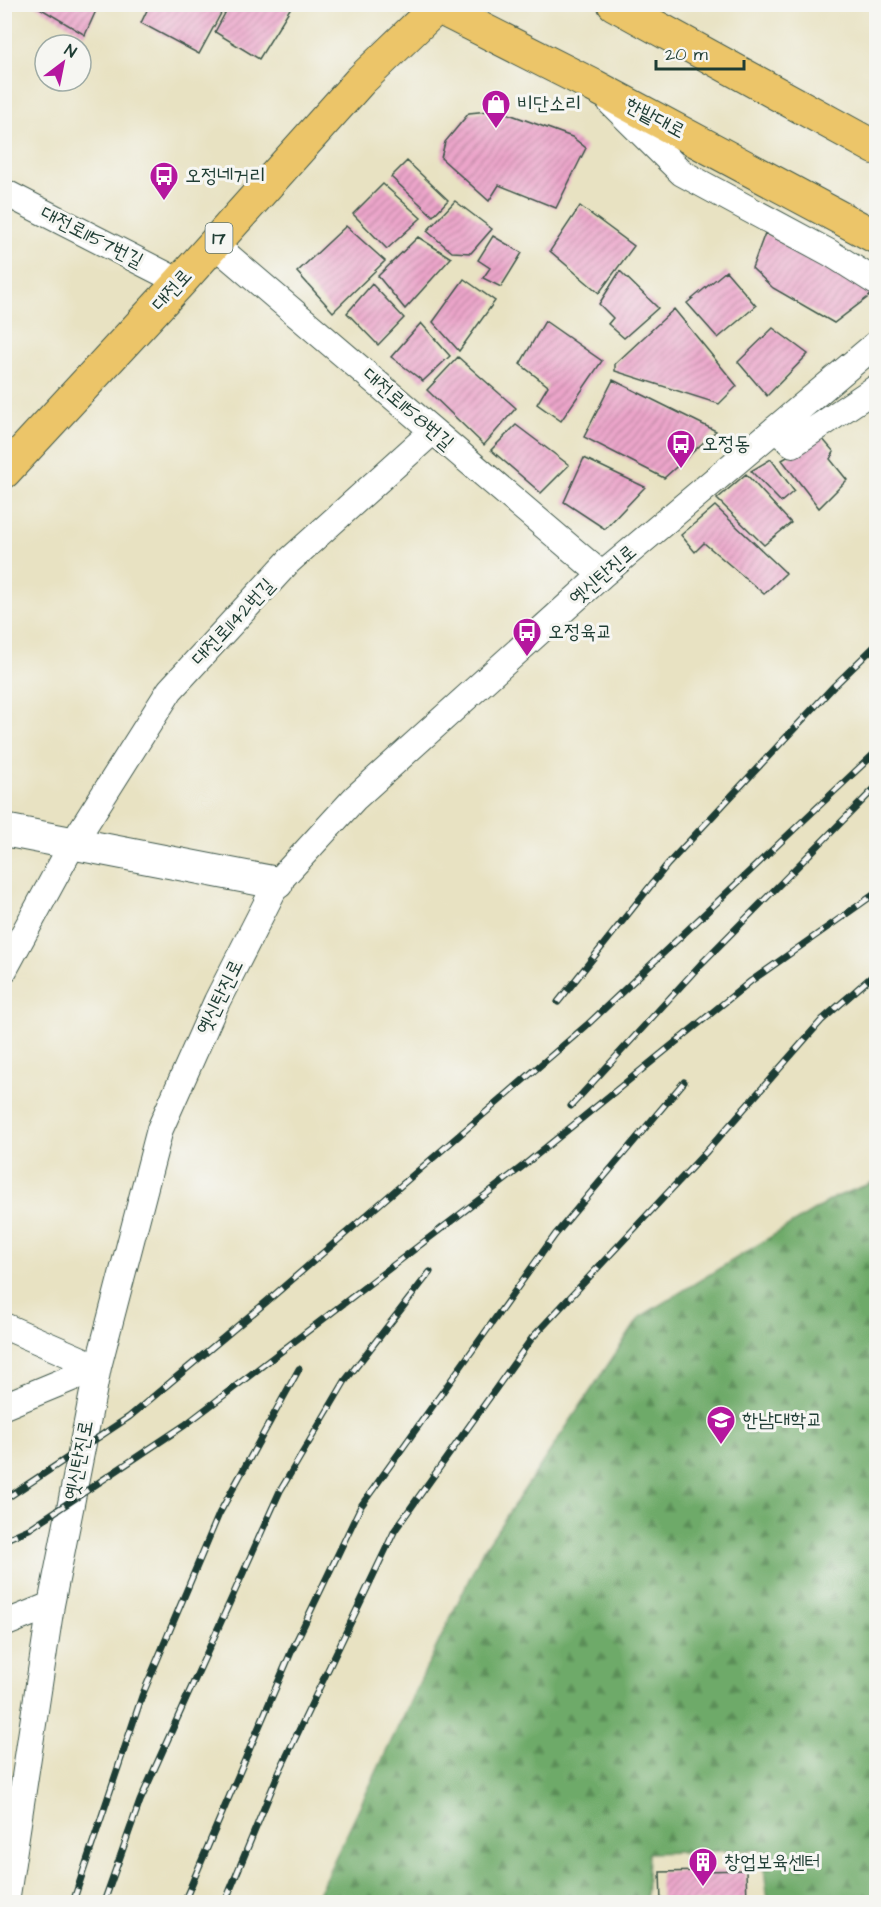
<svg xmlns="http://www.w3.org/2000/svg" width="881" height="1907" viewBox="0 0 881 1907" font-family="'Architects Daughter','Poor Story',sans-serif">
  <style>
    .forest { fill: url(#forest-firs); stroke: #46744e; stroke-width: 1.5 }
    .building { fill: url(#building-hatch) }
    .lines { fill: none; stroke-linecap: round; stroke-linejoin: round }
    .minor-casing { stroke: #3d5649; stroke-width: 28 }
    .tertiary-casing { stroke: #3d5649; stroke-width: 34 }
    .primary-casing { stroke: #3d5649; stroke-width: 35 }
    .minor { stroke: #fff; stroke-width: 26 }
    .tertiary { stroke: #fff; stroke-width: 32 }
    .primary { stroke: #ecc569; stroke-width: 33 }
    .rail-casing { stroke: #1f3d34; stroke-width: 7 }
    .rail { stroke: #f6f6f2; stroke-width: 4.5; stroke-dasharray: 14; stroke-linecap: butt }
    .labels { text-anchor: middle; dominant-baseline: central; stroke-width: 6; stroke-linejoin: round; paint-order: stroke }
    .shield { fill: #f6f6f2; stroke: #60746d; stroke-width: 1.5 }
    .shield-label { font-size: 18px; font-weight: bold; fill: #1f3d34 }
    .poi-label { font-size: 20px; fill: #1f3d34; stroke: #f6f6f2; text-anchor: start }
    .street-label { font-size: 20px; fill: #1f3d34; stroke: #f6f6f2 }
  </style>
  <defs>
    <pattern id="forest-firs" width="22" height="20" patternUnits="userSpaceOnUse" patternTransform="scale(1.5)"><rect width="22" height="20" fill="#6eaa69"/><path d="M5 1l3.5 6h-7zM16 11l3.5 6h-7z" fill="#5a8c57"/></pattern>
    <pattern id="building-hatch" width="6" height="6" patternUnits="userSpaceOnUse" patternTransform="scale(1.5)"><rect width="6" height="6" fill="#eca5ca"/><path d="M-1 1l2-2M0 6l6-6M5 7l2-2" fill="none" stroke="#bf88a5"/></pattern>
  </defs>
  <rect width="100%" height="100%" fill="#f6f6f2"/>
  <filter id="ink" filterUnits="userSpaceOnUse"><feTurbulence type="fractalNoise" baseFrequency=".0167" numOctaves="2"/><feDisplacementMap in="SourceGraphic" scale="12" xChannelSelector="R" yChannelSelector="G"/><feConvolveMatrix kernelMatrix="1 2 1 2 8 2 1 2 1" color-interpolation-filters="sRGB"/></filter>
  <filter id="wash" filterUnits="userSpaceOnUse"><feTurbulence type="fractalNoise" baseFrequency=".008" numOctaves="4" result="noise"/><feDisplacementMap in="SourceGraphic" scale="24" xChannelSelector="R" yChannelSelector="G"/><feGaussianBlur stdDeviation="1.35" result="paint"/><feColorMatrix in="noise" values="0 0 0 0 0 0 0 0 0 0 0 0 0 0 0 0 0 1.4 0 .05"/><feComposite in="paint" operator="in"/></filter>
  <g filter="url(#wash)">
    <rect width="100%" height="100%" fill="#e8e2c2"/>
    <!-- forest -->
    <path class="forest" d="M 876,1181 L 876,1902 L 768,1902 L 762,1850 L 648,1853 L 646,1902 L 314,1902 L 481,1554 L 640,1317 L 836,1197 Z"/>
    <g id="blocks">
      <!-- building -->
      <path class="building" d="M 33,4 L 99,4 L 85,35 Z
        M 150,4 L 226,4 L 199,54 L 141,23 Z
        M 230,4 L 293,4 L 259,59 L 215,32 Z
        M 498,110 L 572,137 L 586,148 L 556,208 L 499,185 L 489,201 L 441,158 L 445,142 L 469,113 Z
        M 407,161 L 448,200 L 433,216 L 391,177 Z
        M 383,184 L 421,218 L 387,249 L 353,214 Z
        M 455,201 L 492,229 L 471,253 L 452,252 L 427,231 Z
        M 580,206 L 634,246 L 599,293 L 550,251 Z
        M 346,226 L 385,261 L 333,312 L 297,272 Z
        M 765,233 L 876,291 L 834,323 L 773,288 L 752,268 Z
        M 493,236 L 522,253 L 501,287 L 483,278 L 490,268 L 478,260 Z
        M 418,237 L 451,258 L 405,309 L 378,276 Z
        M 620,271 L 658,308 L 624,338 L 608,324 L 613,318 L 599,304 Z
        M 726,271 L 756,306 L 718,338 L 687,303 Z
        M 464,279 L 495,301 L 459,351 L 433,322 Z
        M 372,284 L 404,318 L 378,345 L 347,313 Z
        M 674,309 L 737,386 L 719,404 L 615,371 L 615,364 Z
        M 545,321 L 602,361 L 561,421 L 537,404 L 548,386 L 520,364 Z
        M 421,323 L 450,356 L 423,381 L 391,357 Z
        M 773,328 L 808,354 L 767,396 L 738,362 Z
        M 458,357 L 516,408 L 484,445 L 427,390 Z
        M 613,380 L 716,431 L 664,478 L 584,437 Z
        M 516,425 L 569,465 L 541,493 L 491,450 Z
        M 821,437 L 834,452 L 830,459 L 847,480 L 819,508 L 782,460 Z
        M 584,458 L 645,487 L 605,529 L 564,502 Z
        M 771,459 L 794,491 L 781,502 L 751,471 Z
        M 746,474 L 791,523 L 764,545 L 717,499 Z
        M 715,506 L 786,573 L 764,594 L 704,543 L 695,552 L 681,535 Z
        M 746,1870 L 747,1902 L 661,1902 L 660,1872 Z"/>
    </g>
  </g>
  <g filter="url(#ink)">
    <use href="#blocks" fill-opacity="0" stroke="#3d5649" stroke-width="1.5"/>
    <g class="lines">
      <!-- minor casing -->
      <g class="minor-casing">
        <path id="minor" d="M 611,103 L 682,173 L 830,253 L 876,282
          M 4,192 L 180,282
          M 214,244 L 602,575
          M 775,429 L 793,444 L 876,388
          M 4,970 L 72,845 L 170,690 L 289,561 L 433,431
          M 4,1326 L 98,1367
          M 4,1406 L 98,1367
          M 4,1624 L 51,1605
          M 6,1902 L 51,1605 L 98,1367 L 160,1129 L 217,1001 L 277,883 L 355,798 L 602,575 L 876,344"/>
      </g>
      <!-- tertiary casing -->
      <g class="tertiary-casing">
        <path id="tertiary" d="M 4,830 L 277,883"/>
      </g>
      <!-- primary casing -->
      <g class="primary-casing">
        <path id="primary" d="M 432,4 L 594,86 L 876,237
          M 614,4 L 876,148
          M 4,472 L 180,282 L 360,81 L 440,4"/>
      </g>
      <!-- minor -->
      <use href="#minor" class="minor"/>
      <!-- tertiary -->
      <use href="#tertiary" class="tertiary"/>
      <!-- primary -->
      <use href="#primary" class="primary"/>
      <!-- rail casing -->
      <g class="rail-casing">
        <path id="rail" d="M 558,1002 L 667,865 L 834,686 L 876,645
          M 571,1106 L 701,964 L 876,787
          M 4,1500 L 129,1417 L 265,1303 L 587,1025 L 876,752
          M 4,1540 L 29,1529 L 185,1425 L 523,1166 L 751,981 L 876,893
          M 73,1902 L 142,1696 L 219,1514 L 299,1369
          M 104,1902 L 140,1801 L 280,1491 L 345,1381 L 430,1272
          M 184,1902 L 292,1650 L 361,1506 L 555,1235 L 684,1082
          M 225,1902 L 279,1772 L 395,1530 L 532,1338 L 707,1151 L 822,1020 L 876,973"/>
      </g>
      <!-- rail -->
      <use href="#rail" class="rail"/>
    </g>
  </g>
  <!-- icons -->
  <defs>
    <g id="shop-pin" transform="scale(1.5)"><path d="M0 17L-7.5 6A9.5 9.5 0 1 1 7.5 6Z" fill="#b5179e" stroke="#f6f6f2"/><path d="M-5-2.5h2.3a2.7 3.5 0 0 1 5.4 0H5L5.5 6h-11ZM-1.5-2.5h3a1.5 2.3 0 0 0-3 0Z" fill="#fff"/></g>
    <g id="bus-pin" transform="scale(1.5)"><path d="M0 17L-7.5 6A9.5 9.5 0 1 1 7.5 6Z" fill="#b5179e" stroke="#f6f6f2"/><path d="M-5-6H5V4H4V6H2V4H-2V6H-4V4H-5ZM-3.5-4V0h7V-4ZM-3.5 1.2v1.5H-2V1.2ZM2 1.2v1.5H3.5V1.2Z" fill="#fff"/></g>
    <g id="university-pin" transform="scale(1.5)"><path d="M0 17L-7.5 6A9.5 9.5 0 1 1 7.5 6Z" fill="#b5179e" stroke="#f6f6f2"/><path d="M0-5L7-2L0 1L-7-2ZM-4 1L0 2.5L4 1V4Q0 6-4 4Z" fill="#fff"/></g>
    <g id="building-pin" transform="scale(1.5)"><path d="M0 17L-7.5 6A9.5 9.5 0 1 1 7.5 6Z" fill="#b5179e" stroke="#f6f6f2"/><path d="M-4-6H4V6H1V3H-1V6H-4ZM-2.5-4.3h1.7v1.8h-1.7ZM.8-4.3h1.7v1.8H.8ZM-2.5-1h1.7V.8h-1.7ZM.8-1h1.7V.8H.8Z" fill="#fff"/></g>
  </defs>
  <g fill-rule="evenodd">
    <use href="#shop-pin" x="496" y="104"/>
    <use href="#bus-pin" x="164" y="176"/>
    <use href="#bus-pin" x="681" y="444"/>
    <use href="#bus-pin" x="527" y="632"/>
    <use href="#university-pin" x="721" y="1420"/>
    <use href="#building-pin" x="703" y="1862"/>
  </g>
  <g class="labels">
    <!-- shield labels -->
    <rect class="shield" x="205.5" y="223" width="27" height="30" rx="4.5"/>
    <g class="shield-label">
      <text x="219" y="238">17</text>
    </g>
    <!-- poi labels -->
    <g class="poi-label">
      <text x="517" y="104">비단소리</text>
      <text x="185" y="176">오정네거리</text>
      <text x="702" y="444">오정동</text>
      <text x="548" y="632">오정육교</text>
      <text x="742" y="1420">한남대학교</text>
      <text x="724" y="1862">창업보육센터</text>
    </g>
    <!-- street labels -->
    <g class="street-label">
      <text transform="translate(655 118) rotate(28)">한밭대로</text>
      <text transform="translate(92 237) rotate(27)">대전로1157번길</text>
      <text transform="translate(172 290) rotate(-48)">대전로</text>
      <text transform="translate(408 409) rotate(41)">대전로1158번길</text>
      <text transform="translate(603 575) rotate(-41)">옛신탄진로</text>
      <text transform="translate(233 622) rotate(-47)">대전로1142번길</text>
      <text transform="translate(220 997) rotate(-64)">옛신탄진로</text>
      <text transform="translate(79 1460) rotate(-79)">옛신탄진로</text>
    </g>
  </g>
  <!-- margin -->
  <rect width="881" height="1907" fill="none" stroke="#f6f6f2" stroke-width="24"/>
  <!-- north arrow -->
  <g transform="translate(63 63) rotate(32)"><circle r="28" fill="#f6f6f2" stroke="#a0aca6" stroke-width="1.5"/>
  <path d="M0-4.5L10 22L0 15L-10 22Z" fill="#b5179e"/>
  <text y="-9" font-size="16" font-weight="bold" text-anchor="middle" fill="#1f3d34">N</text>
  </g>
  <!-- scale -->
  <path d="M656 60v9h88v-9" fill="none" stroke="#1f3d34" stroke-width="3"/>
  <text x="665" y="60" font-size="18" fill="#1f3d34" stroke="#f6f6f2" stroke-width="4.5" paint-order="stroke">20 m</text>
</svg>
